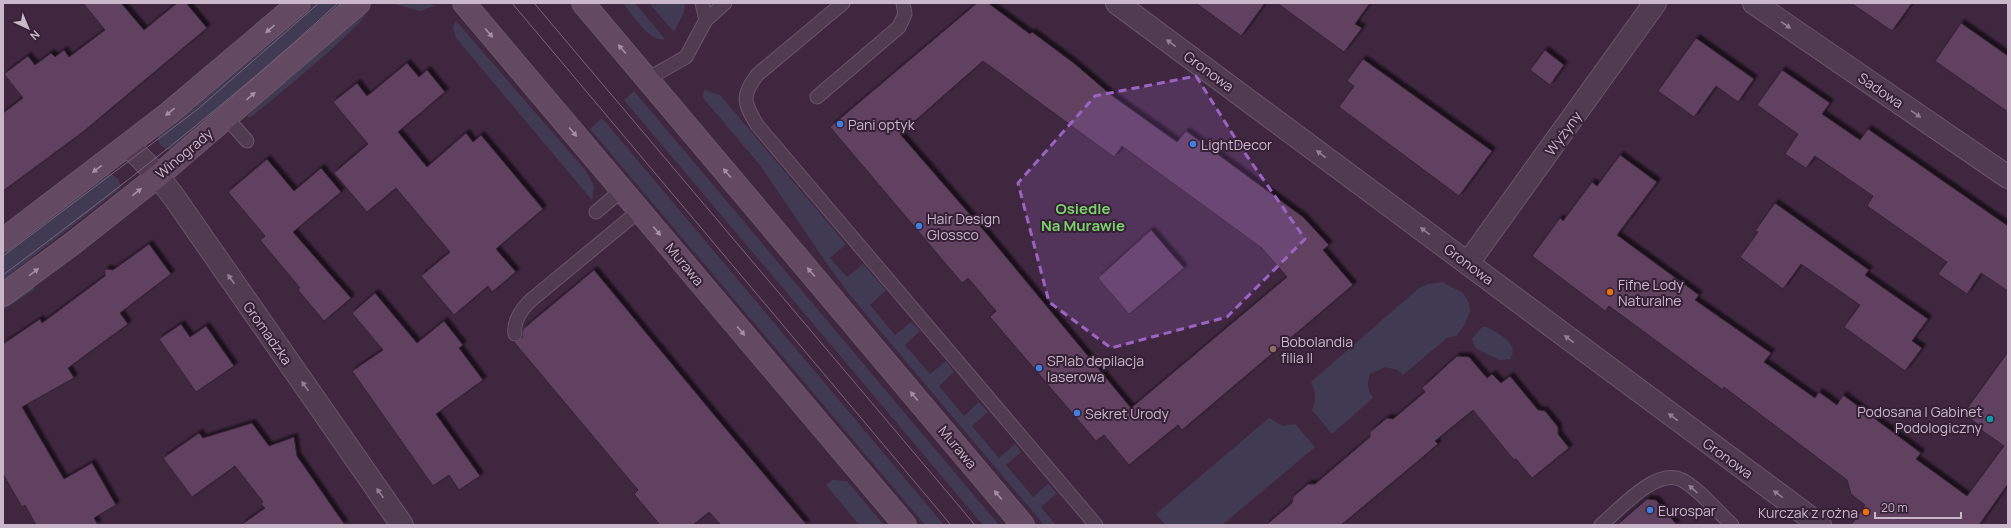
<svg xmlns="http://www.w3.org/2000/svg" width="2011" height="528" viewBox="0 0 2011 528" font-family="Manrope,sans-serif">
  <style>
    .green { fill: #413a53 }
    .building { fill: #604360; stroke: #372237; fill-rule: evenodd; filter: url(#shadow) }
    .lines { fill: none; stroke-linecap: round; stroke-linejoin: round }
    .lane-casing { stroke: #6a566a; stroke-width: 15 }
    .street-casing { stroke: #6a566a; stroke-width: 24 }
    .secondary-casing { stroke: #6a566a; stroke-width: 24 }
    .lane { stroke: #503b50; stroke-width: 13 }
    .street { stroke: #503b50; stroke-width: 22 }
    .secondary { stroke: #634962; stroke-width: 22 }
    .tram { stroke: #7c627c; stroke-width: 1 }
    .oneway { fill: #937f93 }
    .oneway2 { fill: #a690a6 }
    .marked { fill: #9b64c3; fill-opacity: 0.2; stroke: #9b64c3; stroke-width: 3; stroke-dasharray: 8 5; stroke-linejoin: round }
    .shop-dot { fill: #3f7fe0; stroke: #352035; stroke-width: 1.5 }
    .food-dot { fill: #e8710a; stroke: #352035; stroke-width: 1.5 }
    .education-dot { fill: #8d6e63; stroke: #352035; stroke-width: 1.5 }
    .culture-dot { fill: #0f9aa8; stroke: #352035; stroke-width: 1.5 }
    .labels { text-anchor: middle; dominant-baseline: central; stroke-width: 4; stroke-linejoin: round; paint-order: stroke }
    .street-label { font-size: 14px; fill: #cab7ca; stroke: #352035 }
    .poi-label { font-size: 14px; fill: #cab7ca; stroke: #352035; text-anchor: start }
    .neighbourhood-label { font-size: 15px; font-weight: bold; fill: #7ad26a; stroke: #352035 }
  </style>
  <defs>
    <filter id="shadow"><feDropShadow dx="3.5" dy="-3.5" stdDeviation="1" flood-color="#0009"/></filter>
  </defs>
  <rect width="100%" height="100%" fill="#402740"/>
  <!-- green -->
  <path class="green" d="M 314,3 L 343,3 L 217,113 L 170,150 C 162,148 158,144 157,135 L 250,60 Z
    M 392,3 L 428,3 L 435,6 L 420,11 Z
    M 623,3 L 635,3 L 665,39 C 650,43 632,14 623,3 Z
    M 649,3 L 685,3 L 684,12 L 674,32 Z
    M 368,10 C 365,25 267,104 250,118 L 247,116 Z
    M 456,21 L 586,171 L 594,186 L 592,200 L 456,38 L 453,27 Z
    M 704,90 L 720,95 L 846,244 L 830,258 L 847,277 L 863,264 L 886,290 L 870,305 L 895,335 L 911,322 L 920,331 L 905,345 L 930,374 L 946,361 L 954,372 L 939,386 L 964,416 L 979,402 L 988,412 L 972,426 L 999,458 L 1015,444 L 1021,452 L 1006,465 L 1033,497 L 1048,484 L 1057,493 L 1041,507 L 1056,525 L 1044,525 L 849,294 L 823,258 L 760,165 L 703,98 Z
    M 634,91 L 999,525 L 983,525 L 624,100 Z
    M 602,118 L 944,525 L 925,525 L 590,129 Z
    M 108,173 C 116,176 120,179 121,188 L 3,280 L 3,250 Z
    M 1442,282 L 1463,293 L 1469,303 L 1470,311 L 1464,326 L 1456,336 L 1447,338 L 1403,375 L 1398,370 L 1385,367 L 1370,374 C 1366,384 1368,390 1373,398 L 1332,434 L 1312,410 C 1316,399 1316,392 1311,382 L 1419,288 L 1428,284 Z
    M 30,285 L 35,289 L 3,310 L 3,304 Z
    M 1482,327 L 1487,327 C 1499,334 1520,343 1510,359 L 1499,360 L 1475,348 L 1472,339 Z
    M 1269,418 L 1283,426 L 1295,424 L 1315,447 L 1222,525 L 1162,525 L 1164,523 L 1156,514 Z
    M 832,480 L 847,481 L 884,525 L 859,525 L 826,485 Z"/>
  <!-- building -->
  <path class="building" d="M 83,3 L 121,3 L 144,30 L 177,3 L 186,3 L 207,28 L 84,131 L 3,191 L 3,113 L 23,98 L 4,74 L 28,56 L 35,65 L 51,53 L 55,57 L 64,50 L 69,57 L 105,30 Z
    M 977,3 L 988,3 L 1030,34 L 1032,32 L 1075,64 L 1111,95 L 1177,142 L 1186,131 L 1303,217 L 1329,245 L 1323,250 L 1353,285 L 1182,430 L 1178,425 L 1129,465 L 1104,435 L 1096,441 L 990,317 L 996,311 L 968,278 L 962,283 L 830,127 ZM 983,61 L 1114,157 L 1122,146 L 1262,248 L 1287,277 L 1131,408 L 986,233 L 900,134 Z
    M 1196,3 L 1265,3 L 1241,36 Z
    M 1277,3 L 1370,3 L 1355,24 L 1362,28 L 1344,52 Z
    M 1851,3 L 1912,3 L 1892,31 Z
    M 1961,23 L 2008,56 L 2008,112 L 1935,61 Z
    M 1696,38 L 1754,79 L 1738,102 L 1716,86 L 1694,117 L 1658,91 Z
    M 1545,50 L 1564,65 L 1550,85 L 1530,70 Z
    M 1363,59 L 1492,151 L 1459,196 L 1339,107 L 1354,86 L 1347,81 Z
    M 407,63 L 419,77 L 427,70 L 445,92 L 398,132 L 427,167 L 466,133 L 473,142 L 481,135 L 543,209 L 496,249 L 516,272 L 492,292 L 488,286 L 454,315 L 421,276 L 450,252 L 396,188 L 367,212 L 334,173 L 368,144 L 333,102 L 357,83 L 367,96 Z
    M 1782,70 L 1830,103 L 1822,114 L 1860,140 L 1868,129 L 2008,226 L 2008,291 L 1981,273 L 1967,294 L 1938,274 L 1947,262 L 1867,206 L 1873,196 L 1815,156 L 1806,168 L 1785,154 L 1798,134 L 1757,105 Z
    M 1620,155 L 1657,182 L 1617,235 L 1699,295 L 1695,300 L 1771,353 L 1764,362 L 1815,398 L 1819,392 L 1837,405 L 1843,395 L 1921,453 L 1916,459 L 1967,496 L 2004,446 L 1977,427 L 1979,425 L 1963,414 L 2008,352 L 2008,484 L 1979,525 L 1851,525 L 1865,505 L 1851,494 L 1847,480 L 1724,387 L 1723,390 L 1609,306 L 1605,311 L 1532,256 L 1560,218 L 1563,221 L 1592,182 L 1597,186 Z
    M 267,159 L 294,191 L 321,168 L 341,192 L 293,232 L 351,298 L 324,321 L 298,290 L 300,288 L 260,240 L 265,236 L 228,192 Z
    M 1775,203 L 1869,270 L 1865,275 L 1928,319 L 1912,341 L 1922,348 L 1905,371 L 1844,327 L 1860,305 L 1801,264 L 1783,289 L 1740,257 L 1758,232 L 1755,231 Z
    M 1151,230 L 1184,268 L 1129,314 L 1098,278 Z
    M 149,244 L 171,274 L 120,313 L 128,324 L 68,368 L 74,378 L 22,407 L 64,479 L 92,463 L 116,505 L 94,518 L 98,525 L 36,525 L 25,505 L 22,507 L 3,474 L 3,344 L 40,319 L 42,323 L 105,276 L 105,269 L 113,270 Z
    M 594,270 L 710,410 L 807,525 L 721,525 L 709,512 L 693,525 L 660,525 L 634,494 L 638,490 L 514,342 L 522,338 L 523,329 Z
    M 375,293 L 417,343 L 444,321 L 463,345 L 459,348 L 483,380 L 436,414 L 480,476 L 459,490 L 449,475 L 433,486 L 352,371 L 383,350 L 352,313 Z
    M 181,324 L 190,337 L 206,326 L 234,366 L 196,392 L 159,339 Z
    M 1457,356 L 1469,357 L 1487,378 L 1492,374 L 1501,383 L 1510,376 L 1538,410 L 1545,411 L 1558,427 L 1558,434 L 1569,448 L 1532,478 L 1516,459 L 1514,460 L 1473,410 L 1435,441 L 1438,444 L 1418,461 L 1341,525 L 1266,525 L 1292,503 L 1293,497 L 1308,484 L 1315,484 L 1370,437 L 1370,432 L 1387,418 L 1393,419 L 1425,392 L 1422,388 Z
    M 252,423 L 269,446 L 294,437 L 297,456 L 345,525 L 241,525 L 265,508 L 261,504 L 263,502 L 235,466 L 192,497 L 163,458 L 199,433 L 203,438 Z
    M 1647,499 L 1656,500 L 1677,525 L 1617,525 Z"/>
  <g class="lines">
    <!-- lane casing -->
    <g class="lane-casing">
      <path id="lane" d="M 702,3 L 706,20
        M 843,3 L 757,75 C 741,96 744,103 757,125 L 1096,525
        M 647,79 L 686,57 L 706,20 L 725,3
        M 817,97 L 899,27 L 905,14 L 903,3
        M 226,117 L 247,141
        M 596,212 L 622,190
        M 515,334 C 513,321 521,310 530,301 L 640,210
        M 1601,525 C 1619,510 1656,467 1682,480 C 1699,489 1717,511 1732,525"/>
    </g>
    <!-- street casing -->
    <g class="street-casing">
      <path id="street" d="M 1117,3 L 1820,525
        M 1754,3 L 2008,177
        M 128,145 L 158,176 L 174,197 L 402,525
        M 1468,263 L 1655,3"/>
    </g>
    <!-- secondary casing -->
    <g class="secondary-casing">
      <path id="secondary" d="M 464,3 L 905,525
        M 583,3 L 1023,525
        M 3,240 L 169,113 L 299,3
        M 3,295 L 72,244 L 158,176 L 359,3"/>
    </g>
    <!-- lane -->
    <use href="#lane" class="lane"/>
    <!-- street -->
    <use href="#street" class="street"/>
    <!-- secondary -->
    <use href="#secondary" class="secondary"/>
    <!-- tram -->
    <path class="tram" d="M 512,3 L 951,525
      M 534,3 L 975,525
      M 3,256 L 198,109 L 319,3
      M 3,275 C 118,189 232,101 338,3"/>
  </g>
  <!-- one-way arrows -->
  <defs><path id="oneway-solid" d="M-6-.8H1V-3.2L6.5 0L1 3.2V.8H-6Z"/></defs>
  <g class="oneway">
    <use href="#oneway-solid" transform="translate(1786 25) rotate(34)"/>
    <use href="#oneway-solid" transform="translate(1171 43) rotate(-144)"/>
    <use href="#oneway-solid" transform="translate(1916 114) rotate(34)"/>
    <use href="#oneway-solid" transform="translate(1321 154) rotate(-143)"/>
    <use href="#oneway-solid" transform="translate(1425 231) rotate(-143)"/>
    <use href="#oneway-solid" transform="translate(231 279) rotate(-125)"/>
    <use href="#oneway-solid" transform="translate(1569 339) rotate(-143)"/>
    <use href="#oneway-solid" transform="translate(305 386) rotate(-125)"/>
    <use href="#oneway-solid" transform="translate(1673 417) rotate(-143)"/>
    <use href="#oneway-solid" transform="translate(1693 489) rotate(-138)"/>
    <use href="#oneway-solid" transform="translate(380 493) rotate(-125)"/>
    <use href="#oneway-solid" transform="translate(1778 494) rotate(-144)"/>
  </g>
  <g class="oneway2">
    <use href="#oneway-solid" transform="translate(270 29) rotate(139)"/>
    <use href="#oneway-solid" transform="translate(489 33) rotate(50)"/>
    <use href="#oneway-solid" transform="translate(622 49) rotate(-130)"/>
    <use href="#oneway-solid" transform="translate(251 96) rotate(-41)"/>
    <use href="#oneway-solid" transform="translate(170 112) rotate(141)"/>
    <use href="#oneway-solid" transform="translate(573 132) rotate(50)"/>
    <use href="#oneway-solid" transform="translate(97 169) rotate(143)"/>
    <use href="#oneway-solid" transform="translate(727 173) rotate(-130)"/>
    <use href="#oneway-solid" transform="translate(137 192) rotate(-38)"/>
    <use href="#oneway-solid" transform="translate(657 231) rotate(50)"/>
    <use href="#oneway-solid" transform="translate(34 272) rotate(-37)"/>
    <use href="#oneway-solid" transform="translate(811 272) rotate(-130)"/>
    <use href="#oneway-solid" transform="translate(741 331) rotate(50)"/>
    <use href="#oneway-solid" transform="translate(914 396) rotate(-130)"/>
    <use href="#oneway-solid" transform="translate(998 495) rotate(-130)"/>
  </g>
  <!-- marked area -->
  <path class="marked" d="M 1196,76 L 1242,149 L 1305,239 L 1227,317 L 1111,348 L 1049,302 L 1018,183 L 1095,96 Z"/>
  <!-- markers -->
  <g class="shop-dot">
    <circle cx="840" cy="124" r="4"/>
    <circle cx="1193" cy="144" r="4"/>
    <circle cx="919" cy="226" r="4"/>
    <circle cx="1039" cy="368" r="4"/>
    <circle cx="1077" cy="413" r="4"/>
    <circle cx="1650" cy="510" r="4"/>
  </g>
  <g class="food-dot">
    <circle cx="1610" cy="292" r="4"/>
    <circle cx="1866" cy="512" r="4"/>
  </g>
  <circle class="education-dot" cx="1273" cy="349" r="4"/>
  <circle class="culture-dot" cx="1990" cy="419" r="4"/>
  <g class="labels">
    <!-- street labels -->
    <g class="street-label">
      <text transform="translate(1209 71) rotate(36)">Gronowa</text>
      <text transform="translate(1881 90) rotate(34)">Sadowa</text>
      <text transform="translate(1563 133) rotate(-54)">Wyżyny</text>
      <text transform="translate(184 153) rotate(-40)">Winogrady</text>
      <text transform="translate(685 264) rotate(50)">Murawa</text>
      <text transform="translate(1469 264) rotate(37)">Gronowa</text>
      <text transform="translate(268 333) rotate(55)">Gromadzka</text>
      <text transform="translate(958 447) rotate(50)">Murawa</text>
      <text transform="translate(1728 458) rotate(36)">Gronowa</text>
    </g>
    <!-- poi labels -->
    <g class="poi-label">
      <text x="848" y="124">Pani optyk</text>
      <text x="1201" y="144">LightDecor</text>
      <text x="927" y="218">Hair Design<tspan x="927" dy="16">Glossco</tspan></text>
      <text x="1618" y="284">Fifne Lody<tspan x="1618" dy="16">Naturalne</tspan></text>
      <text x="1281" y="341">Bobolandia<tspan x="1281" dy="16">filia II</tspan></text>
      <text x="1047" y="360">SPlab depilacja<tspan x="1047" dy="16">laserowa</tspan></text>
      <text x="1982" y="411" text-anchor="end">Podosana | Gabinet<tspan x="1982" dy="16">Podologiczny</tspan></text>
      <text x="1085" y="413">Sekret Urody</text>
      <text x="1658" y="510">Eurospar</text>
      <text x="1858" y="512" text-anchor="end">Kurczak z rożna</text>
    </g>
    <!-- neighbourhood labels -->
    <g class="neighbourhood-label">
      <text x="1083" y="208">Osiedle<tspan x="1083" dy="17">Na Murawie</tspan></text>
    </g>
  </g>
  <!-- border -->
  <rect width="2011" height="528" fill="none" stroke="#cab7ca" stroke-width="8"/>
  <!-- north arrow -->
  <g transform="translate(28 28) rotate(136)" stroke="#352035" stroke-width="3" paint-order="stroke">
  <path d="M0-3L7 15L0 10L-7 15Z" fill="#cab7ca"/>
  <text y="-6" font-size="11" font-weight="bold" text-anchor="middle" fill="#cab7ca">N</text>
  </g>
  <!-- scale -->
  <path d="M1875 512v6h86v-6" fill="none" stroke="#cab7ca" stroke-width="2"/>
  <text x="1881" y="512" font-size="12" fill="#cab7ca" stroke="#352035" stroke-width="3" paint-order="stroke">20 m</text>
</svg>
